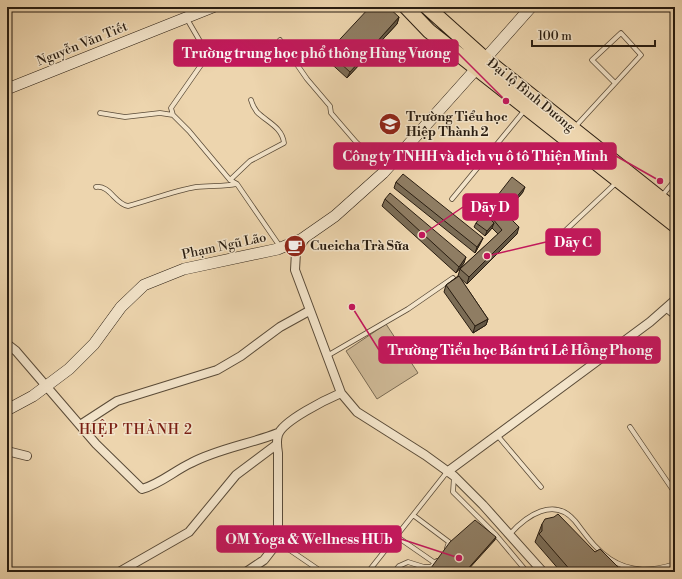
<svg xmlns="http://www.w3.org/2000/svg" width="682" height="579" viewBox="0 0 682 579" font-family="'Libre Bodoni',serif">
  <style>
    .green { fill: #ccb693; stroke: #7a6a52 }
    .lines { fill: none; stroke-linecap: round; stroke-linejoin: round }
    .lane-casing { stroke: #5a4b38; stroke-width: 5.5 }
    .street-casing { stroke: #5a4b38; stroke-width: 10 }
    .secondary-casing { stroke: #291d11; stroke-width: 12 }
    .highway-casing { stroke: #291d11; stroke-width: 16 }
    .lane { stroke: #f3e4ca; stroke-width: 4 }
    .street { stroke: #f3e4ca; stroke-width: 8 }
    .secondary { stroke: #f3e4ca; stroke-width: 11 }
    .highway { stroke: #edd5ae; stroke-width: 14 }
    .wall { fill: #7b6c55; stroke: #291d11 }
    .shaded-wall { fill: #645845; stroke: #291d11 }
    .building { fill: #8f7d63; stroke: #291d11 }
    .labels { text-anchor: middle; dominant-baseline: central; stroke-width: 3; stroke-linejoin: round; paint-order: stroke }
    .street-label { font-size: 13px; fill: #291d11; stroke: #f3e4ca }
    .poi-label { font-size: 13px; font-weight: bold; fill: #291d11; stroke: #f3e4ca; text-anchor: start }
    .neighbourhood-label { font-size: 14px; letter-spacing: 1px; fill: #7a1f14; stroke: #f3e4ca }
    .leader { fill: none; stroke: #c2185b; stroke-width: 1.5 }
    .callout-dot { fill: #c2185b; stroke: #f3e4ca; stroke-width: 1.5 }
    .callout { fill: #c2185b; stroke: #c2185b; stroke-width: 1.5 }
    .callout-label { font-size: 14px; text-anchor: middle; font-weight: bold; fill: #fff }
  </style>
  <rect width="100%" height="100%" fill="#edd5ae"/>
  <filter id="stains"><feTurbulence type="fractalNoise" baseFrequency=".005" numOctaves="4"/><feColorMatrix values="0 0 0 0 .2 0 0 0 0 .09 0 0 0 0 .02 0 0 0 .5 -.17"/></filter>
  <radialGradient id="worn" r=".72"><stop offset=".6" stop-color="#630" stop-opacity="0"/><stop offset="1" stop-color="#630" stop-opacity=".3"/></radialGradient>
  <!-- green -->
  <path class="green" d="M 386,324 L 418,373 L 377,399 L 346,351 Z"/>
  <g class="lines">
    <!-- lane casing -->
    <g class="lane-casing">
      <path id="lane" d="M 187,19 L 208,55 L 171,108 L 173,115 L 189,131 L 230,180
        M 280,40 L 307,79 L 330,106 L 331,113 L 356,142 L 386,170
        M 251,100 C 252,104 254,108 257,112 C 267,122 282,127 284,143 L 250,161 L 230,180 L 237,184 L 281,248
        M 100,113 L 125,117 L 160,113 L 173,115
        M 575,127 L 641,55 L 621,33 L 592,60 L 615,83
        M 96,187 C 110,185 115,204 128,206 C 151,200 173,191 196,187 C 210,185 223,187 236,184
        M 661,197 L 675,180
        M 452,199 L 524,111
        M 566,230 L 617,182
        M 665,309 L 675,317
        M 327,356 L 408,309 L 453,278
        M 630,427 L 675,493
        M 497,435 L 541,487
        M 454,477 L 453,492 L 496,535 L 527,572
        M 413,515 L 449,542 L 447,548
        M 510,534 C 526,516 554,496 575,521 C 586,535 595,549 610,559 C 631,573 653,571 675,564
        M 396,536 L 435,563
        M 278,542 L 322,572
        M 368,572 L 447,472
        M 394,572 L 399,566 L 408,562 L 424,567 L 431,567 L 437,561"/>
    </g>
    <!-- street casing -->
    <g class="street-casing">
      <path id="street" d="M 7,344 L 16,351 L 96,444 L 142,489 C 160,484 174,471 191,463 C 217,449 250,444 278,433
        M 341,393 L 357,412 L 425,455 L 454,476 L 483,505 L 543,572
        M 80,425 L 117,401 L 217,370 L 241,356 L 280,327 L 309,311
        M 7,451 L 27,456
        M 447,472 L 650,322 L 675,300
        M 119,572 L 189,532 L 236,475 L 276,445
        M 246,572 L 264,560 L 278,542 L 278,453 C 277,447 276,441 278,435 C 282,421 327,399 341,393 L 295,270 L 296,252 L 306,237"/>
    </g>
    <!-- secondary casing -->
    <g class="secondary-casing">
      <path id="secondary" d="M 485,59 L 531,7
        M 7,89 L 213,7
        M 7,410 L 33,396 L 69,369 L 94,344 L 121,307 L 144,285 L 184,269 L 278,249 L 302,239 L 335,216 L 383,173 L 476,69"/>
    </g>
    <!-- highway casing -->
    <g class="highway-casing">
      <path id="highway" d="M 406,7 L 429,31 L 675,225
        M 427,7 L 485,59 L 675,210"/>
    </g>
    <!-- lane -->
    <use href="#lane" class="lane"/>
    <!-- street -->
    <use href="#street" class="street"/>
    <!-- secondary -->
    <use href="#secondary" class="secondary"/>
    <!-- highway -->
    <use href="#highway" class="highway"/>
  </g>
  <!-- wall -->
  <path class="wall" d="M 399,17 L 397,24 L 347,78 L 326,59 L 328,52 Z
    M 396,182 L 483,238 L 480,244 L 475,253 L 394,188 Z
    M 523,192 L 505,213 L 517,234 L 467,284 L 460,278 L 488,319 L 486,325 L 473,333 L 444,292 L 446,285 L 458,276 L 460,269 L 498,234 L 492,228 L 485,236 L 474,227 L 476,223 Z
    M 385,199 L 464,263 L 456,273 L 382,206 Z
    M 542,524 L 595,552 L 616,572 L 561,572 L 535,542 Z"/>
  <!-- shaded-wall -->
  <path class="shaded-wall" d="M 399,17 L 397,24 L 347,78 L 350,72 Z
    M 525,187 L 523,192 L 501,218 L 502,213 Z
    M 494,223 L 492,228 L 485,236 L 487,231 Z
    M 519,227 L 517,234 L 467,284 L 469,277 Z
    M 483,238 L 480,244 L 475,253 L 477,247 Z
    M 466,257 L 464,263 L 456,273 L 459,267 Z
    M 488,319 L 486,325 L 473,333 L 475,326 Z
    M 496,537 L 495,540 L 466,572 L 465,572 Z
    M 618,567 L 616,572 L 612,572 Z"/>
  <!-- building -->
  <path class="building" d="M 370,7 L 388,7 L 399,17 L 350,72 L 328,52 Z
    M 403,174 L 483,238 L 477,247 L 396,182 Z
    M 512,177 L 525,187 L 504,212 L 500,208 L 492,218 L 491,220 L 494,223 L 487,231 L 476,223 Z
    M 390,193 L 466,257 L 459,267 L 385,199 Z
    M 500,208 L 519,227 L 469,277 L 460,269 L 502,230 L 492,218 Z
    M 459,276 L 488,319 L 475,326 L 446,285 Z
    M 558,514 L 595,552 L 600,549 L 618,567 L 612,572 L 572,572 L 539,534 L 542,531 L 542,524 L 545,519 L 554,517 Z
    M 475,520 L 496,537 L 465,572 L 428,572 L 450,542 Z"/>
  <!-- icons -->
  <defs>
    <g id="school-disc" transform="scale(1.15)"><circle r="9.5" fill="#8f2418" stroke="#f3e4ca"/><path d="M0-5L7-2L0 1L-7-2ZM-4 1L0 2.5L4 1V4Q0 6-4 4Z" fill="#fff"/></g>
    <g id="cafe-disc" transform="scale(1.15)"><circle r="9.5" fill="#8f2418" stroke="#f3e4ca"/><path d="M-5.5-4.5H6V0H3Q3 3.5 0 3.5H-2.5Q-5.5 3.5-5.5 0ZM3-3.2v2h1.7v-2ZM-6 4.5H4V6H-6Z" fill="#fff"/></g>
  </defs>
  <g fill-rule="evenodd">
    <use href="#school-disc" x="390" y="124"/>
    <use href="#cafe-disc" x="295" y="246"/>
  </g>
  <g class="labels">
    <!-- street labels -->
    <g class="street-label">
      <text transform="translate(82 44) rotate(-22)">Nguyễn Văn Tiết</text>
      <text transform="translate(531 95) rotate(39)">Đại lộ Bình Dương</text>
      <text transform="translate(224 246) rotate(-12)">Phạm Ngũ Lão</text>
    </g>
    <!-- poi labels -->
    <g class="poi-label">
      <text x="406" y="117">Trường Tiểu học<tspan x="406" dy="15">Hiệp Thành 2</tspan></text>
      <text x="310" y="246">Cueicha Trà Sữa</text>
    </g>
    <!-- neighbourhood labels -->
    <g class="neighbourhood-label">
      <text x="136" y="430">HIỆP THÀNH 2</text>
    </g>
  </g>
  <!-- callouts -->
  <path class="leader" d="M506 101L458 53M660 181L616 156M422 235L463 207M487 256L546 242M352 307L379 350M459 558L401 539"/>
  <g class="callout-dot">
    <circle cx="506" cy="101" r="4"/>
    <circle cx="660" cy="181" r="4"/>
    <circle cx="422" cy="235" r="4"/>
    <circle cx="487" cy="256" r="4"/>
    <circle cx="352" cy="307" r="4"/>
    <circle cx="459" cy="558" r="4"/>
  </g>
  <g class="callout">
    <rect x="174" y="40" width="284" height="26" rx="4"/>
    <rect x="334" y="143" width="282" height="26" rx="4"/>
    <rect x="463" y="194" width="55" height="26" rx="4"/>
    <rect x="546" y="229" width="54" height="26" rx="4"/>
    <rect x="379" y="337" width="281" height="26" rx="4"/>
    <rect x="217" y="526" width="184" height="26" rx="4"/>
  </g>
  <g class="callout-label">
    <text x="316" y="58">Trường trung học phổ thông Hùng Vương</text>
    <text x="475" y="161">Công ty TNHH và dịch vụ ô tô Thiện Minh</text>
    <text x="490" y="212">Dãy D</text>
    <text x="573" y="247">Dãy C</text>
    <text x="520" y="355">Trường Tiểu học Bán trú Lê Hồng Phong</text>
    <text x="309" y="544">OM Yoga &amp; Wellness HUb</text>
  </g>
  <!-- margin -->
  <rect width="682" height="579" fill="none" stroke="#edd5ae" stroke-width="24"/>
  <rect x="8" y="8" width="666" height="563" fill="none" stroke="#291d11" stroke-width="2"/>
  <rect x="12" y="12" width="658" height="555" fill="none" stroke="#291d11"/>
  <!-- scale -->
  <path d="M532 40v6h123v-6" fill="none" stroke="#291d11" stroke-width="2"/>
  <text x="538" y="40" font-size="12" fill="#291d11" stroke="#f3e4ca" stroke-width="3" paint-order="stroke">100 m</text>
  <rect width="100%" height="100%" filter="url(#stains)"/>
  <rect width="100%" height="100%" fill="url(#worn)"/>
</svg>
